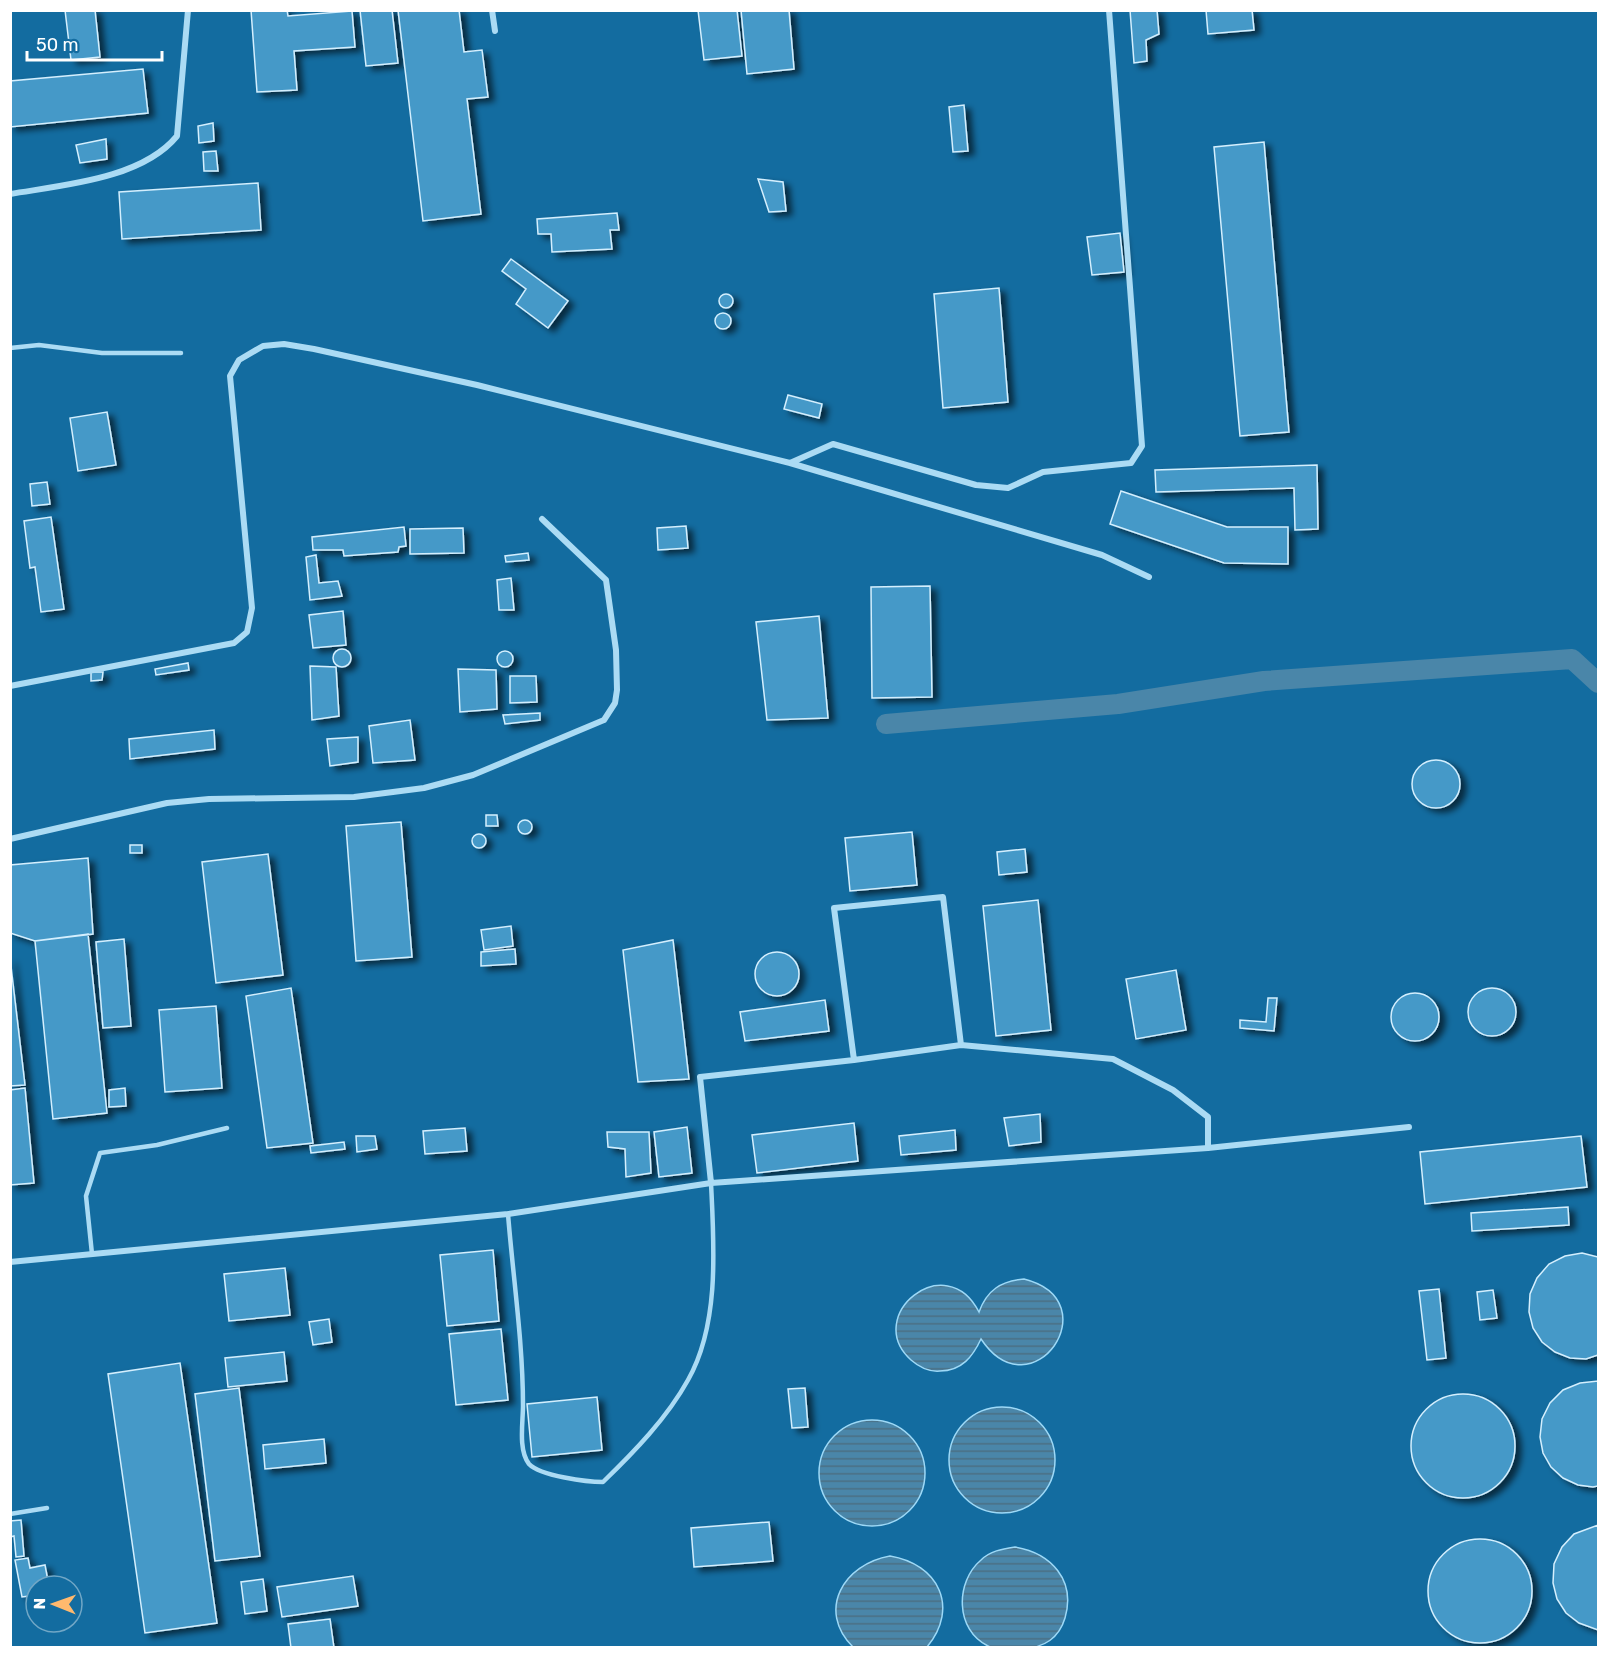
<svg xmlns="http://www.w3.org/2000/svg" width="1609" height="1658" viewBox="0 0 1609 1658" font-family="Rubik,sans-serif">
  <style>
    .water { fill: url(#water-rules); stroke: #9dd9f7; stroke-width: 1.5 }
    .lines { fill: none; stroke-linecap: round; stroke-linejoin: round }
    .canal { stroke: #4a86a9; stroke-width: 20 }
    .building { fill: #4599c8; stroke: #d4effe; stroke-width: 1.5; filter: url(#shadow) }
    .service { stroke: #abdbf4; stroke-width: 4.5 }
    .minor { stroke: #abdbf4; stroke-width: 6 }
  </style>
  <defs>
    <pattern id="water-rules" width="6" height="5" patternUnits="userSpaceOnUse" patternTransform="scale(1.5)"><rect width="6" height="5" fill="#4a86a9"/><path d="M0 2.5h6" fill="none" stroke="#4b6f84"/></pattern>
    <filter id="shadow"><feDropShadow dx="6" dy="4" stdDeviation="3" flood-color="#0009"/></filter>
  </defs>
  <rect width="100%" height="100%" fill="#136ca0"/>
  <!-- water -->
  <path class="water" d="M 1024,1279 C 1111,1301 1032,1415 981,1339 C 973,1356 962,1371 940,1371 C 929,1372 919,1367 911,1360 C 862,1316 946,1247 979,1312 C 987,1290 1001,1281 1024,1279 Z
    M949 1460a53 53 0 1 1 106 0a53 53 0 1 1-106 0Z
    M819 1473a53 53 0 1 1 106 0a53 53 0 1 1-106 0Z
    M 1015,1547 C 1051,1553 1076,1580 1065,1618 C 1059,1638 1044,1648 1024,1648 C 1014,1648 996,1651 988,1646 C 955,1630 955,1582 981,1560 C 990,1551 1002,1549 1015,1547 Z
    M 890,1556 C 938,1564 960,1607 927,1647 L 853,1647 C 816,1610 844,1564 890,1556 Z"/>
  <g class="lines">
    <!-- canal -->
    <path class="canal" d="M 886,724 L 1118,704 L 1264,681 L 1572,659 L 1598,683"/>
  </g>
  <!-- building -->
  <path class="building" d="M 65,10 L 95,10 L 100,57 L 71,60 Z
    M 251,10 L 287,10 L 288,16 L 352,11 L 355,47 L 294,51 L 297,90 L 257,92 Z
    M 360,10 L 392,10 L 398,63 L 366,66 Z
    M 398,10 L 459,10 L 464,52 L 482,50 L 488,97 L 467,99 L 481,214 L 423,221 Z
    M 698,10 L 737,10 L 742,56 L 704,60 Z
    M 741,10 L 789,10 L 794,69 L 747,74 Z
    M 1130,10 L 1157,10 L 1159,34 L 1146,40 L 1147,61 L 1134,63 Z
    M 1206,10 L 1252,10 L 1254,30 L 1208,34 Z
    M 143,69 L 148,113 L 10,127 L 10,81 Z
    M 964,105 L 968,151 L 953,152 L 949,107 Z
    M 213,123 L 214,141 L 199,143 L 198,126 Z
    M 106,139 L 107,159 L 80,163 L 76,145 Z
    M 1264,142 L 1289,432 L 1240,436 L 1214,147 Z
    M 216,151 L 218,171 L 204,171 L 203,152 Z
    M 758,179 L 783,182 L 786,211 L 769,212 Z
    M 258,183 L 261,230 L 122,239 L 119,192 Z
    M 617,213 L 619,230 L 610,230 L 612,249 L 552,252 L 551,234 L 538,234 L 537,219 Z
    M 1120,233 L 1124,272 L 1092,275 L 1087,237 Z
    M 511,259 L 568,301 L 548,328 L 516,304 L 526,289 L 502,271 Z
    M 999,288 L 1008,402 L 943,408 L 934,294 Z
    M719 301a7 7 0 1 1 14 0a7 7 0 1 1-14 0Z
    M715 321a8 8 0 1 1 16 0a8 8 0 1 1-16 0Z
    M 788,395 L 822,404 L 819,418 L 784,409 Z
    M 107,412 L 116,465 L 78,471 L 70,418 Z
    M 1317,465 L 1318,529 L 1295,530 L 1294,488 L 1156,492 L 1155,470 Z
    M 47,482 L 50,504 L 32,506 L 30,484 Z
    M 1121,491 L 1227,527 L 1288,527 L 1288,564 L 1224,563 L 1110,524 Z
    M 51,517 L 64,609 L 41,612 L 35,567 L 30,568 L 24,521 Z
    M 686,526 L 688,548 L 658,550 L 657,528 Z
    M 404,527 L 406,546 L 399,547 L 398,552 L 344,556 L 343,550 L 313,550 L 312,537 Z
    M 463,528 L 464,553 L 410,554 L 410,529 Z
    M 528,553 L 529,560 L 506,562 L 505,556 Z
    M 316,555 L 319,583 L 338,581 L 342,596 L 310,600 L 306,557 Z
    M 511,578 L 514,610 L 499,610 L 497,580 Z
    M 930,586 L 932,697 L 872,698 L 871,587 Z
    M 343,611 L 346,645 L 313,648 L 309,615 Z
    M 819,616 L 828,718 L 767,720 L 756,622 Z
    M333 658a9 9 0 1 1 18 0a9 9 0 1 1-18 0Z
    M497 659a8 8 0 1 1 16 0a8 8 0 1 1-16 0Z
    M 188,663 L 189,670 L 156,675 L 155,669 Z
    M 310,666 L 336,667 L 339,716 L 312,720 Z
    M 458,669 L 496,670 L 497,709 L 460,712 Z
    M 91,672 L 103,672 L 102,680 L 91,681 Z
    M 510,676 L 536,676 L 537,702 L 510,703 Z
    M 540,713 L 540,720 L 505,724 L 503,715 Z
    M 410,720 L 415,760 L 373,763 L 369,726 Z
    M 214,730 L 215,749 L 130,759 L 129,739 Z
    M 358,737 L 358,762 L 330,766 L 327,739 Z
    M1412 784a24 24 0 1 1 48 0a24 24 0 1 1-48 0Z
    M 486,815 L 497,815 L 498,826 L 486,826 Z
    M518 827a7 7 0 1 1 14 0a7 7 0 1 1-14 0Z
    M 401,822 L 412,957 L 356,961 L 346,826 Z
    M 912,832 L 917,885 L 850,891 L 845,838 Z
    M472 841a7 7 0 1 1 14 0a7 7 0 1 1-14 0Z
    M 130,845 L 142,845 L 142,853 L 130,853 Z
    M 1025,849 L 1027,872 L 999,875 L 997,852 Z
    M 268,854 L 283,975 L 216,983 L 202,862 Z
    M 88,858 L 93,934 L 35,941 L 10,933 L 10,865 Z
    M 1038,900 L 1051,1030 L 996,1036 L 983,906 Z
    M 511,926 L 513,946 L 484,950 L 481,930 Z
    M 88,934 L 107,1113 L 53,1119 L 35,941 Z
    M 124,939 L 131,1026 L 103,1028 L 96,942 Z
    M 673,940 L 689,1079 L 638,1082 L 623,950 Z
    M 515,949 L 516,964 L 481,966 L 481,952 Z
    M755 974a22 22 0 1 1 44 0a22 22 0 1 1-44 0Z
    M 10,958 L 25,1085 L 10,1086 Z
    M 1176,970 L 1186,1030 L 1136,1039 L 1126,979 Z
    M1468 1012a24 24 0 1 1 48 0a24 24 0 1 1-48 0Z
    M 291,988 L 313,1143 L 267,1148 L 246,996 Z
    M1391 1017a24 24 0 1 1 48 0a24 24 0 1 1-48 0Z
    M 1268,998 L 1277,998 L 1274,1031 L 1240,1028 L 1240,1020 L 1266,1022 Z
    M 825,1000 L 829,1031 L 745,1041 L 740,1012 Z
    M 216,1006 L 222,1088 L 165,1092 L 159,1010 Z
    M 25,1088 L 34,1183 L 10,1185 L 10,1090 Z
    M 125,1088 L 126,1106 L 109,1107 L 109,1090 Z
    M 1040,1114 L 1041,1142 L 1009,1146 L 1004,1118 Z
    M 854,1123 L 858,1161 L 757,1173 L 752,1135 Z
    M 687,1127 L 692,1173 L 659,1177 L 654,1132 Z
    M 465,1128 L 467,1151 L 425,1154 L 423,1131 Z
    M 955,1130 L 956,1150 L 901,1155 L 899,1136 Z
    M 607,1132 L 649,1132 L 651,1173 L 626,1177 L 625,1149 L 608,1147 Z
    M 356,1136 L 375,1136 L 377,1149 L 357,1152 Z
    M 1581,1136 L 1587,1187 L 1425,1204 L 1420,1152 Z
    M 344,1142 L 345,1149 L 311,1153 L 310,1146 Z
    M 1568,1207 L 1569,1225 L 1472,1231 L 1471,1213 Z
    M 493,1250 L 499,1321 L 447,1326 L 440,1255 Z
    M 1582,1253 L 1598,1257 L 1598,1355 L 1586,1359 L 1570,1358 L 1555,1352 L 1542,1342 L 1533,1328 L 1529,1312 L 1530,1294 L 1537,1278 L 1549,1264 L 1565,1256 Z
    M 285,1268 L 290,1315 L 229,1321 L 224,1274 Z
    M 1439,1289 L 1446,1358 L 1427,1360 L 1419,1291 Z
    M 1493,1290 L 1497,1318 L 1480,1320 L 1477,1292 Z
    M 329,1319 L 332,1342 L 313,1345 L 309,1322 Z
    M 501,1329 L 508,1400 L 456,1405 L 449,1334 Z
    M 284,1352 L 287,1381 L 228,1387 L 225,1358 Z
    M 180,1363 L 217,1623 L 145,1633 L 108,1374 Z
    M 1598,1381 L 1598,1486 L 1593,1487 L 1578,1485 L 1563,1478 L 1551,1467 L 1543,1453 L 1540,1437 L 1542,1419 L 1550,1403 L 1563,1390 L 1580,1383 Z
    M 239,1388 L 260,1556 L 215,1561 L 195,1394 Z
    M 805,1388 L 808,1427 L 792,1428 L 788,1389 Z
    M1411 1446a52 52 0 1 1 104 0a52 52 0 1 1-104 0Z
    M 597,1397 L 602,1450 L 532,1457 L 527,1404 Z
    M 324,1439 L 326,1463 L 265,1469 L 263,1445 Z
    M 21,1520 L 24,1556 L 16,1557 L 14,1536 L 10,1537 L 10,1521 Z
    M 769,1522 L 773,1561 L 694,1567 L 691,1528 Z
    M 1598,1525 L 1598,1630 L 1579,1623 L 1566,1613 L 1557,1599 L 1553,1583 L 1554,1564 L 1562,1547 L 1574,1534 Z
    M1428 1591a52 52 0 1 1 104 0a52 52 0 1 1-104 0Z
    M 28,1558 L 30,1568 L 45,1565 L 49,1586 L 36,1586 L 36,1595 L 22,1597 L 15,1560 Z
    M 353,1576 L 358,1606 L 282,1617 L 277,1587 Z
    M 263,1579 L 267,1611 L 245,1614 L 241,1582 Z
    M 330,1619 L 334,1648 L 291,1648 L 288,1624 Z"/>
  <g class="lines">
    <!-- service -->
    <path class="service" d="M 10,348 L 39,345 L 102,353 L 181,353
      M 508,1214 C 513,1277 523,1342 523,1406 C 523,1422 518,1450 529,1464 C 540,1476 588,1482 603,1482 C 634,1452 667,1418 688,1380 C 720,1324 714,1245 711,1183
      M 92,1254 L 86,1196 L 100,1153 L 157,1145 L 227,1128
      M 10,1514 L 47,1508"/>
    <!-- minor -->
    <path class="minor" d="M 492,10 L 495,31
      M 10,194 C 63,185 142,179 177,136 L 188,10
      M 790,463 L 833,444 L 976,485 L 1008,488 L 1043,472 L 1131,463 L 1142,446 L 1109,10
      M 10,686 L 234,643 L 247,632 L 252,608 L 230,376 L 239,360 L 263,346 L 284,344 L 314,349 L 477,385 L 790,463 L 1102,555 L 1149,577
      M 10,839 L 167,803 L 209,799 L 354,797 L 424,788 L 473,775 L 604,720 L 615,703 L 617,690 L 616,650 L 606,580 L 542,519
      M 961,1045 L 1113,1059 L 1173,1090 L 1208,1117 L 1208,1148
      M 711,1183 L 700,1077 L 854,1060 L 834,908 L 943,897 L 961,1045 L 854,1060
      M 10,1262 L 508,1214 L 711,1183 L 1208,1148 L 1409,1127"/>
  </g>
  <!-- border -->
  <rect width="1609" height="1658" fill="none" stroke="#ffffff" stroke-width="24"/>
  <!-- north arrow -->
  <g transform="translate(54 1604) rotate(271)"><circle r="28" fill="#136ca0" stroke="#71a7c6" stroke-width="1.5"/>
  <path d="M0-4.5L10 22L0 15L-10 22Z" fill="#ffb96e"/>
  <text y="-9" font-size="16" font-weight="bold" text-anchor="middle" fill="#ffffff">N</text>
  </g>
  <!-- scale -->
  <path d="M27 51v9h135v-9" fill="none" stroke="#ffffff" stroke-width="3"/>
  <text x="36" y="51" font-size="18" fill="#ffffff" stroke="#136ca0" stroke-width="4.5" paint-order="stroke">50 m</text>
</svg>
